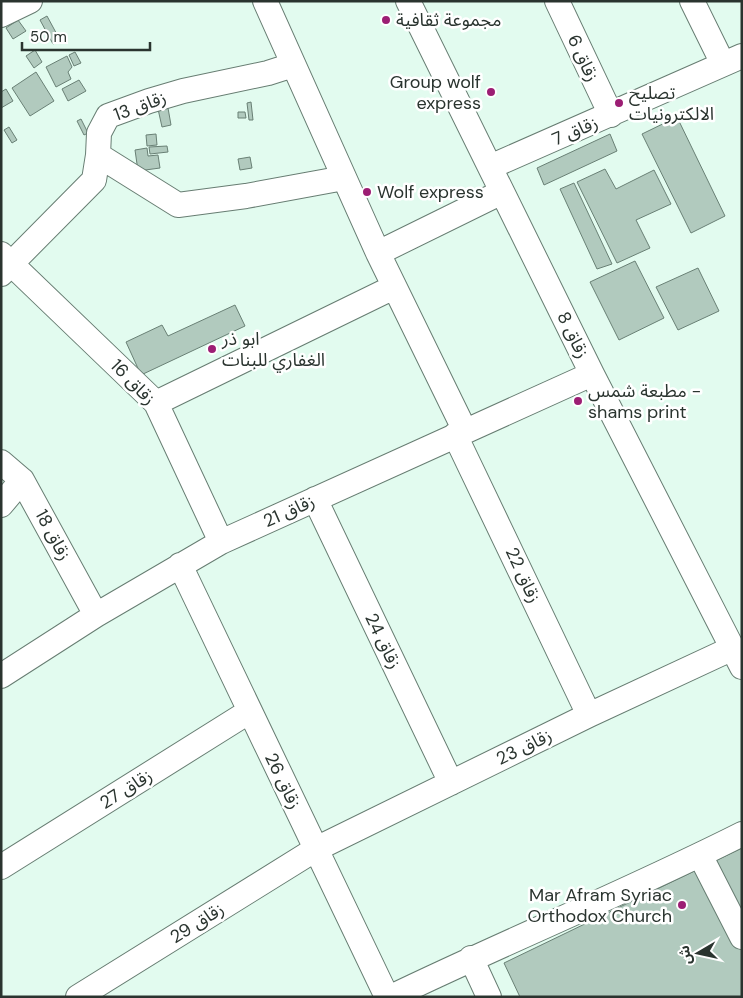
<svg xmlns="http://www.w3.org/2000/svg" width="743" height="998" viewBox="0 0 743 998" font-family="'DM Sans','Noto Sans Arabic',sans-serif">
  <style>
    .building { fill: #b1cabe; stroke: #698075 }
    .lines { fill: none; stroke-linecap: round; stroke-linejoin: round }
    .minor-casing { stroke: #677d72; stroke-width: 26 }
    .minor { stroke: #fff; stroke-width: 24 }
    .poi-dot { fill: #9c1e74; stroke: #fff; stroke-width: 2 }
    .labels { text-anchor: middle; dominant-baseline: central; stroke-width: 5; stroke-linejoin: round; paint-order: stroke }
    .poi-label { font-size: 18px; fill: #2a342f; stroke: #fff; text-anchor: start }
    .street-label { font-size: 18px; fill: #2a342f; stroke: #fff }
  </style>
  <rect width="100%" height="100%" fill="#e2fbef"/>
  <!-- building -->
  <path class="building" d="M 47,16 L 60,40 L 53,44 L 40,20 Z
    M 18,20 L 26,31 L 13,39 L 6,28 Z
    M 35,50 L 42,62 L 34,68 L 26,56 Z
    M 75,52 L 81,63 L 74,66 L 69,55 Z
    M 67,56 L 72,67 L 68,72 L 71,79 L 56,87 L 46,67 Z
    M 36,72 L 54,101 L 30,116 L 12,88 Z
    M 79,80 L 86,91 L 68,101 L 62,89 Z
    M 6,89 L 13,101 L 1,108 L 1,92 Z
    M 251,102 L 253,120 L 249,120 L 247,103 Z
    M 168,108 L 171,125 L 162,127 L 158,109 Z
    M 238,112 L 245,112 L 246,118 L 238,118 Z
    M 677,117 L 725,216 L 691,233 L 642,134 Z
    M 81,119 L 88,133 L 84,135 L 77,121 Z
    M 9,127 L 17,140 L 12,143 L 4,130 Z
    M 156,134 L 157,145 L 147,146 L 146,135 Z
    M 610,134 L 617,151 L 544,185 L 537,168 Z
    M 167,146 L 168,152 L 150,154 L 149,147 Z
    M 147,148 L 148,156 L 158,155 L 160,168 L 138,171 L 135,150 Z
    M 250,157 L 252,168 L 240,170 L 238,159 Z
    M 605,169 L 616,189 L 654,170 L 671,204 L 636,220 L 650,248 L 617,263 L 577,182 Z
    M 574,183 L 612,264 L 597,269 L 560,189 Z
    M 635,261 L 664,318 L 619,340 L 590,282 Z
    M 698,268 L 719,311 L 678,330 L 656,287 Z
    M 235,305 L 245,326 L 141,375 L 126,342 L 162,325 L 168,336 Z
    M 742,848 L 742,997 L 520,997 L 504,963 Z"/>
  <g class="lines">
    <!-- minor casing -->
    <g class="minor-casing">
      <path id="minor" d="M 265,1 L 378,253 L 465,431
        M 408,1 L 592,374 L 742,667
        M 557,1 L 611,115
        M 692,1 L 723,64
        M 1,15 L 30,1
        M 98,155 L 178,205 L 246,196 L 344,178
        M 490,167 L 742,56
        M 378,253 L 502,192
        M 1,254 L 156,403 L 221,542
        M 1,274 L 94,180 L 98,155 L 99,133 L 108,116 L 149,101 L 183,91 L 268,73 L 293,65
        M 156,403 L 394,287
        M 455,435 L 589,715
        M 1,462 L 22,480 L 96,615
        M 315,499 L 451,783
        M 1,505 L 22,480
        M 180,565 L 387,997
        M 1,676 L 96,615 L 221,542 L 592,374
        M 700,855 L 742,937
        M 1,867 L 250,711
        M 471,958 L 489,997
        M 78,997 L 316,849 L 589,715 L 733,648
        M 391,997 C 507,941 627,892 742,834"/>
    </g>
    <!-- minor -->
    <use href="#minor" class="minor"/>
  </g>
  <!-- markers -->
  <g class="poi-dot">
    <circle cx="386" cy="20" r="5"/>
    <circle cx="491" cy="92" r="5"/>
    <circle cx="619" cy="103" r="5"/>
    <circle cx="367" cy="192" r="5"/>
    <circle cx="212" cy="349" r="5"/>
    <circle cx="578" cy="401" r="5"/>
    <circle cx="682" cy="905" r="5"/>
  </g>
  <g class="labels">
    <!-- poi labels -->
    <g class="poi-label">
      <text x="396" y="20">مجموعة ثقافية</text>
      <text x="481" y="82" text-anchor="end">Group wolf<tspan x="481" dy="21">express</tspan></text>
      <text x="629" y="93">تصليح<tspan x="629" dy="21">الالكترونيات</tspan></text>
      <text x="377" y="192">Wolf express</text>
      <text x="222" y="339">ابو ذر<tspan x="222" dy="21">الغفاري للبنات</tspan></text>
      <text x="588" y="391">مطبعة شمس -<tspan x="588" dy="21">shams print</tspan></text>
      <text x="672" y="895" text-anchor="end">Mar Afram Syriac<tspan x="672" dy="21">Orthodox Church</tspan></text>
    </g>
    <!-- street labels -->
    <g class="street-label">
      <text transform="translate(583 58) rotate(65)">زقاق 6</text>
      <text transform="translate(140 106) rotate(-20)">زقاق 13</text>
      <text transform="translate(575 131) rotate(-23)">زقاق 7</text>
      <text transform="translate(573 335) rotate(64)">زقاق 8</text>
      <text transform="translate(133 382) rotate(46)">زقاق 16</text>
      <text transform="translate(289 511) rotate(-24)">زقاق 21</text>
      <text transform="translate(53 535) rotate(62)">زقاق 18</text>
      <text transform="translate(523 575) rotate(65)">زقاق 22</text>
      <text transform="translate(383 641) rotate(64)">زقاق 24</text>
      <text transform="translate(524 747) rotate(-26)">زقاق 23</text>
      <text transform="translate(283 781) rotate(64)">زقاق 26</text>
      <text transform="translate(126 789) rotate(-32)">زقاق 27</text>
      <text transform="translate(197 923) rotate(-32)">زقاق 29</text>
    </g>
  </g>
  <!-- border -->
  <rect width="743" height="998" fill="none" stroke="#2a342f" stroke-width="5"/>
  <!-- north arrow -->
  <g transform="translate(698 953) rotate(261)" stroke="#ffffff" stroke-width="4" paint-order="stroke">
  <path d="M0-4L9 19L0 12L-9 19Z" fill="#2a342f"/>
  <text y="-8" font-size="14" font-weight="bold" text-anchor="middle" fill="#2a342f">ش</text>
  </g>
  <!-- scale -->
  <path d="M22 42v8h128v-8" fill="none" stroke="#2a342f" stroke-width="2.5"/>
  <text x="30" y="42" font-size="15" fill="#2a342f" stroke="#ffffff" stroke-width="4" paint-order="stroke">50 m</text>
</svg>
